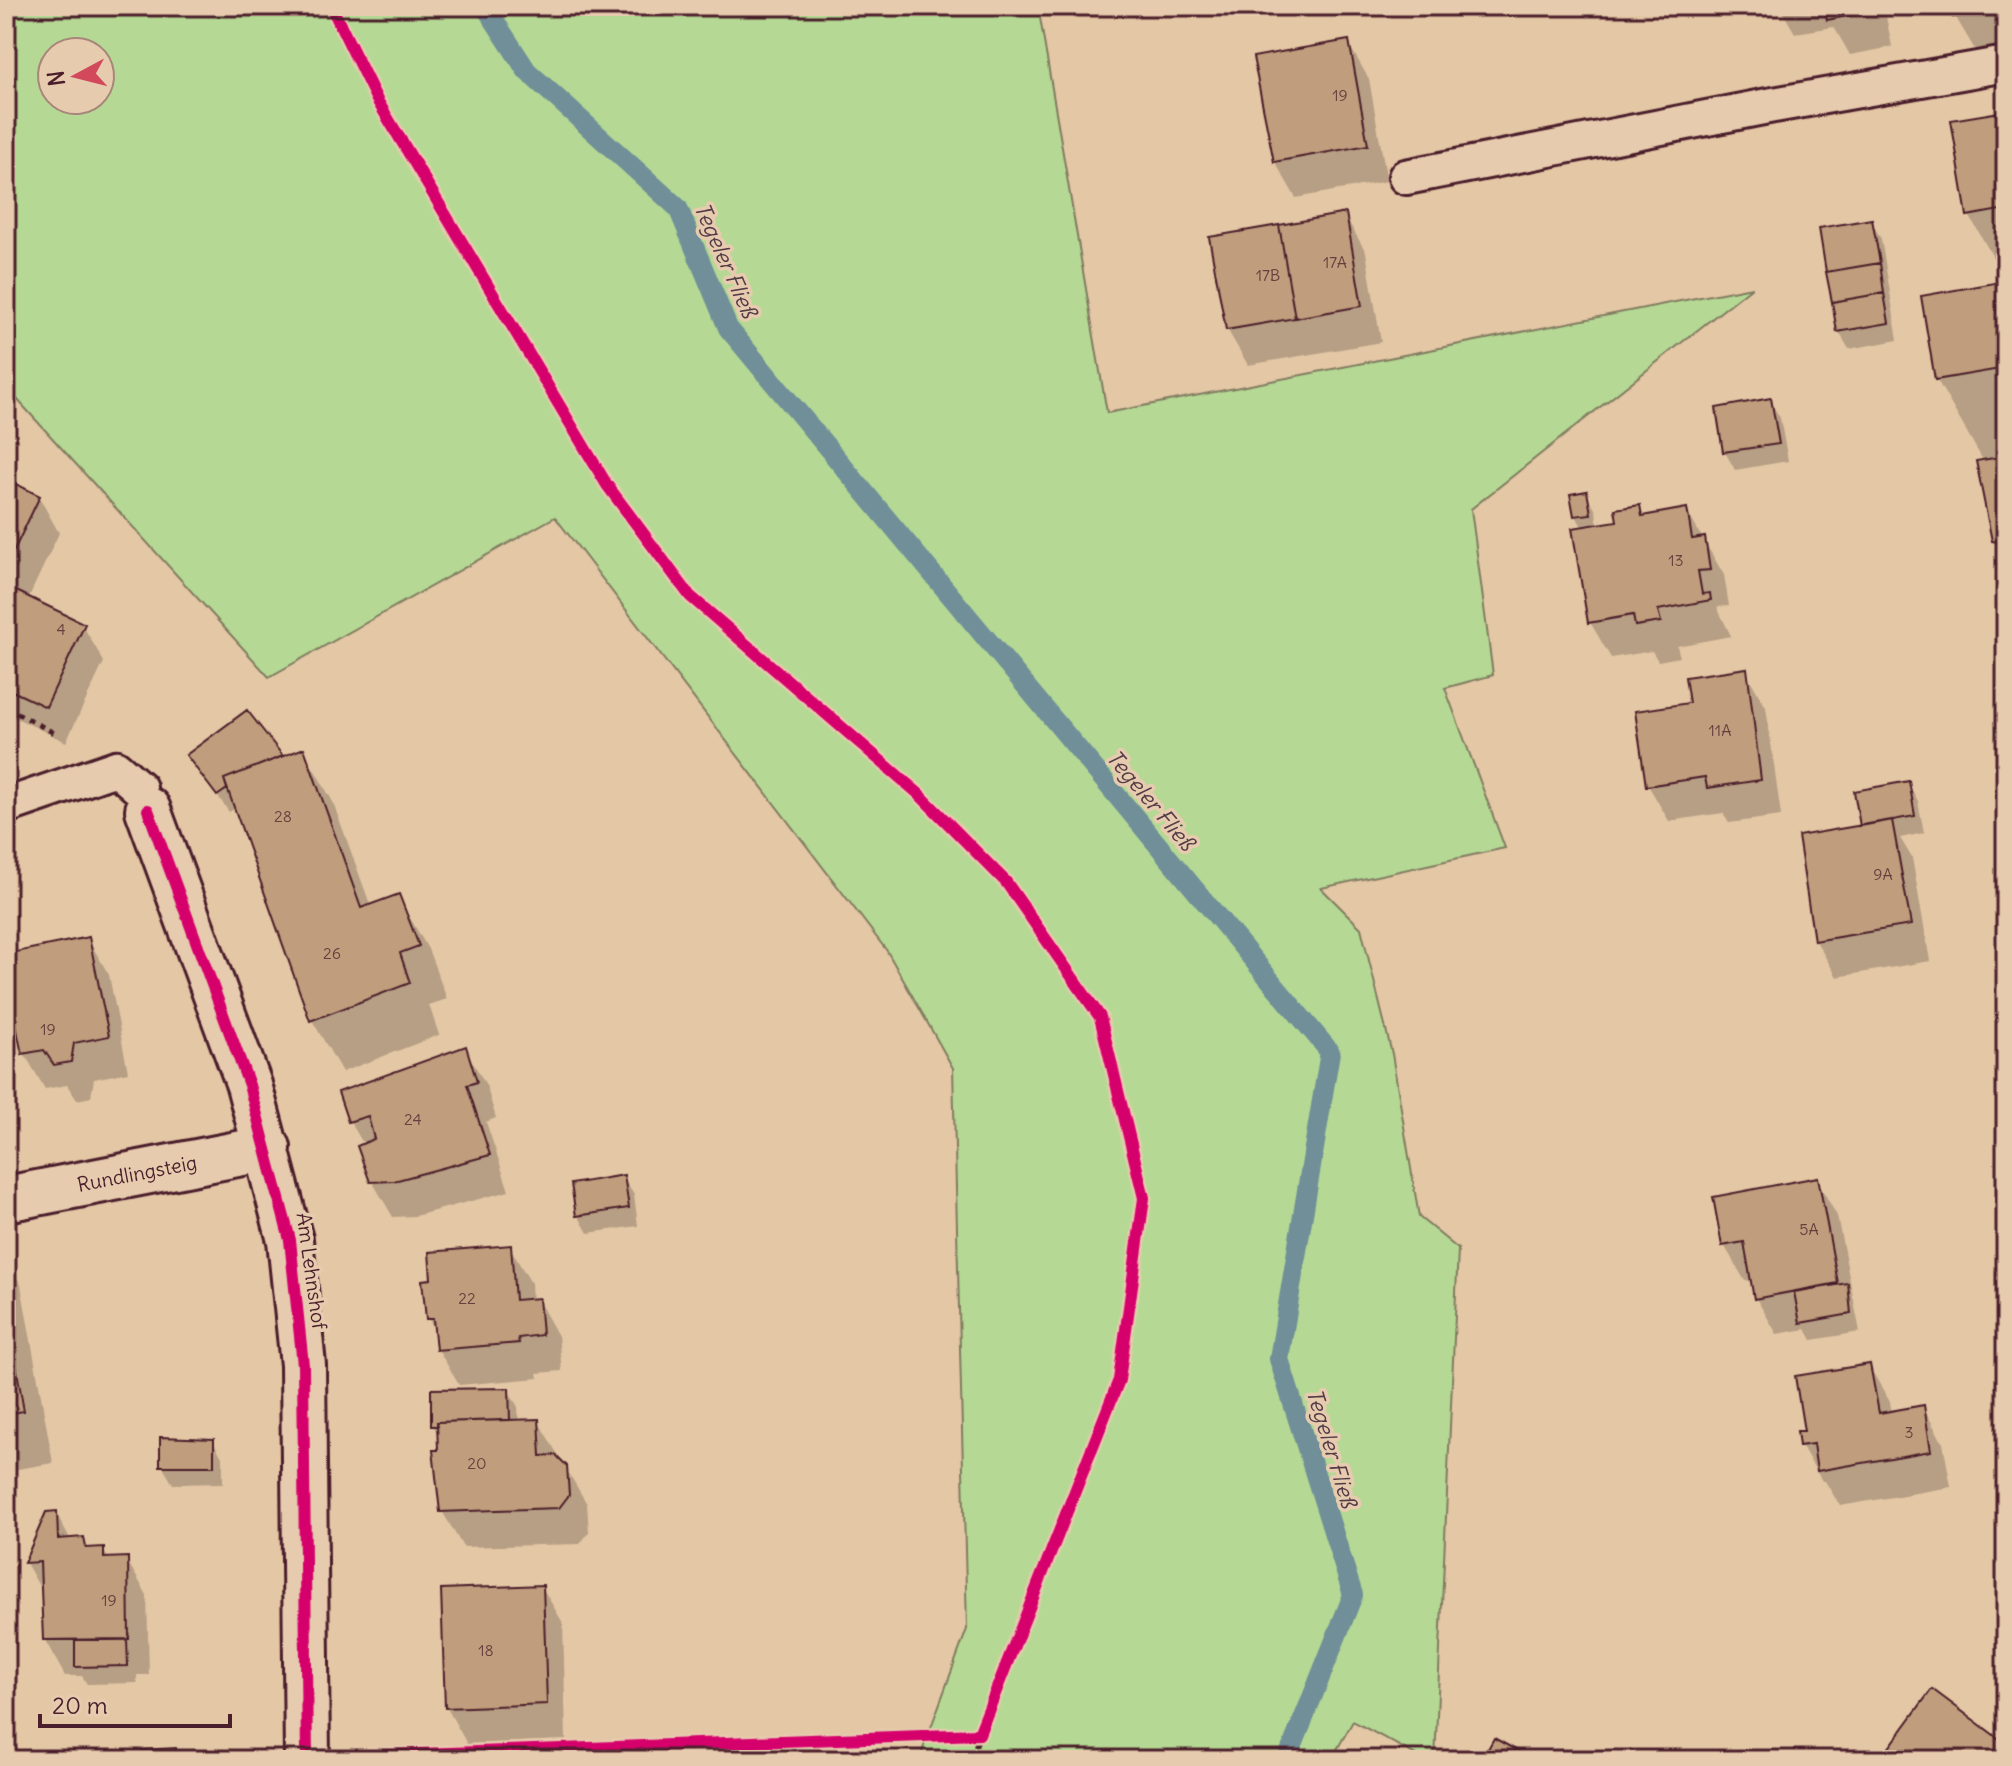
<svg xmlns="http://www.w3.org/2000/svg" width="2012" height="1766" viewBox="0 0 2012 1766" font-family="Delius,sans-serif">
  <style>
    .green { fill: #b5d994; stroke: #807c60; stroke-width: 2; fill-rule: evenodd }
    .shadow { fill: #0003 }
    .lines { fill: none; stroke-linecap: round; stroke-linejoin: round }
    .stream { stroke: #6f8f99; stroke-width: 20 }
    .building { fill: #c09d7c; stroke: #4a1f2b; stroke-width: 2 }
    .lane-casing { stroke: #4a1f2b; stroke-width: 40 }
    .street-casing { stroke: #4a1f2b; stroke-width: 50 }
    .path { stroke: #4a1f2b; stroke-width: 5; stroke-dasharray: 6 6; stroke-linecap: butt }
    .lane { stroke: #e7cbae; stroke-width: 34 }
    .street { stroke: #e7cbae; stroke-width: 44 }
    .cycleway-casing { stroke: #e7cbae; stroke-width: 17 }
    .cycleway { stroke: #d6006c; stroke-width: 12 }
    .labels { text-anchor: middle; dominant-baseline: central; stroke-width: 7; stroke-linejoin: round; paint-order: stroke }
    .number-label { font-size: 16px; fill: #683e3f }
    .street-label { font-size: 20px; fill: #4a1f2b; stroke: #e7cbae }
    .water-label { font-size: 22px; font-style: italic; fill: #533b47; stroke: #e7cbae }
  </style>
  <rect width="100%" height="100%" fill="#e4c7a5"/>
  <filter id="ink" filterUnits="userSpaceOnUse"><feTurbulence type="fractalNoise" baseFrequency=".0125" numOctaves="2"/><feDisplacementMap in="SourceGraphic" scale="16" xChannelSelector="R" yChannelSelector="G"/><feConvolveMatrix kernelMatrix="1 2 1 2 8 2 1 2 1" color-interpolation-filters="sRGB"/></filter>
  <g filter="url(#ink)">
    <!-- green -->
    <path class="green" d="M 6,6 L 1038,6 L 1107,413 L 1752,287 L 1471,509 L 1493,675 L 1445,688 L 1505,848 L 1321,888 L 1361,928 L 1392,1054 L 1419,1217 L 1458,1249 L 1435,1760 L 1425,1760 L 1353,1721 L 1331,1760 L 919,1760 L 967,1629 L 953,1068 L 887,951 L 555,517 L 269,677 L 6,387 ZM 52,52 L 100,52 L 100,100 L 52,100 Z"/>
    <!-- shadow -->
    <path class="shadow" d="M 1279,6 L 1307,6 L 1282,11 Z
      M 1779,6 L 1884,6 L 1892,47 L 1850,55 L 1834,27 L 1795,33 Z
      M 1953,6 L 2006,6 L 2006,102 L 1955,16 Z
      M 1348,43 L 1369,79 L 1387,181 L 1296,198 L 1275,162 Z
      M 2006,113 L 2006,280 L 1969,215 Z
      M 1345,216 L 1366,252 L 1381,342 L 1248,365 L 1227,329 Z
      M 1871,221 L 1881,239 L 1898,340 L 1849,349 L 1839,332 Z
      M 2006,283 L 2006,562 L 1994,540 L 1984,462 L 1937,380 Z
      M 1770,401 L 1780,418 L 1788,461 L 1735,470 L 1725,452 L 1718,409 Z
      M 6,482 L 39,497 L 59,533 L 28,599 L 83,626 L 104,662 L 66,742 L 6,713 Z
      M 1586,493 L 1596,511 L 1598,526 L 1620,522 L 1639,507 L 1645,517 L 1686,510 L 1724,575 L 1729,606 L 1717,607 L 1731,636 L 1677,646 L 1680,657 L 1658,661 L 1652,651 L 1611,658 L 1590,622 L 1583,528 L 1576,516 Z
      M 1745,671 L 1766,707 L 1781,816 L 1729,823 L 1723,813 L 1669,821 L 1648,785 L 1691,705 Z
      M 247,713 L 282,759 L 303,750 L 333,802 L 371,907 L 398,897 L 428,949 L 447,999 L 429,1005 L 439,1035 L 342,1072 L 312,1020 L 236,808 L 229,812 L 189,756 Z
      M 1908,783 L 1918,801 L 1924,833 L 1900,838 L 1912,858 L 1930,961 L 1837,977 L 1816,941 L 1800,838 L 1862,827 Z
      M 88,939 L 109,975 L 128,1072 L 94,1079 L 91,1097 L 77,1100 L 67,1085 L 45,1089 L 24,1053 L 6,956 Z
      M 465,1049 L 486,1085 L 496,1118 L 486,1122 L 509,1191 L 415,1216 L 393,1217 L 372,1181 L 364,1145 L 350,1121 Z
      M 623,1178 L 634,1195 L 638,1226 L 588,1233 L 578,1215 Z
      M 1817,1180 L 1837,1216 L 1860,1332 L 1812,1340 L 1806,1329 L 1777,1334 L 1756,1298 L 1753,1280 L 1745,1281 L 1724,1245 Z
      M 510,1248 L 531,1283 L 532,1300 L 538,1300 L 558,1336 L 562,1371 L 537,1373 L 538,1378 L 459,1385 L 438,1349 L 437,1334 L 428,1318 L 433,1281 Z
      M 6,1259 L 21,1285 L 53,1463 L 6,1471 Z
      M 1869,1366 L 1890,1402 L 1892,1413 L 1923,1407 L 1943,1443 L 1951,1487 L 1840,1506 L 1825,1481 L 1822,1481 L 1801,1445 Z
      M 508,1390 L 518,1407 L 519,1422 L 538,1421 L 587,1504 L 589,1532 L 580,1544 L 463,1547 L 442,1511 L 439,1436 L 433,1425 Z
      M 213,1441 L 223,1459 L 223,1483 L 173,1484 L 162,1466 Z
      M 47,1513 L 56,1513 L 71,1540 L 83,1539 L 90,1550 L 103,1549 L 109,1560 L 126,1559 L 147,1595 L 149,1675 L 137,1675 L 137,1683 L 87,1684 L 82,1676 L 65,1676 L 45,1640 L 43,1593 L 26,1563 Z
      M 542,1587 L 563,1623 L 566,1740 L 467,1744 L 447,1708 Z"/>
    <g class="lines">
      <!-- stream -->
      <path class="stream" d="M 485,6 L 527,71 L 678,208 L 728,328 L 1330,1052 L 1279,1359 L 1353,1595 L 1287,1760"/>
    </g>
    <!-- building -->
    <path class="building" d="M 1824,6 L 1871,6 L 1872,11 L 1827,20 Z
      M 1951,6 L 2006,6 L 2006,9 L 1953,17 Z
      M 1349,40 L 1368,145 L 1274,162 L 1253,57 Z
      M 2006,111 L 2006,209 L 1967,216 L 1951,120 Z
      M 1346,213 L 1362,306 L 1295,318 L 1279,225 Z
      M 1872,219 L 1880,263 L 1826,272 L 1819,228 Z
      M 1279,225 L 1295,318 L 1226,330 L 1209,237 Z
      M 1880,263 L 1884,293 L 1832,302 L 1826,272 Z
      M 2006,281 L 2006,368 L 1935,380 L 1921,296 Z
      M 1884,293 L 1889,323 L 1837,332 L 1832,302 Z
      M 1771,398 L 1779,444 L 1723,452 L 1716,408 Z
      M 2006,456 L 2006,543 L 1992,541 L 1976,461 Z
      M 6,479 L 40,496 L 6,567 Z
      M 1587,491 L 1591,514 L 1574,516 L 1570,494 Z
      M 1640,505 L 1642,516 L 1687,508 L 1692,539 L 1705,537 L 1710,570 L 1698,571 L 1702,594 L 1710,593 L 1711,600 L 1658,610 L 1661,622 L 1635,626 L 1633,615 L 1588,623 L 1572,528 L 1617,521 L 1615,509 Z
      M 6,586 L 85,624 L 46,707 L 6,688 Z
      M 1747,668 L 1761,780 L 1707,788 L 1705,777 L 1646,786 L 1635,711 L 1689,703 L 1685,677 Z
      M 247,710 L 283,756 L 224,779 L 227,789 L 217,796 L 186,755 Z
      M 304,748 L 361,908 L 399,894 L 419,946 L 400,953 L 410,983 L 310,1021 L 224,779 Z
      M 1909,781 L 1915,816 L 1860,826 L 1854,791 Z
      M 1892,820 L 1911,925 L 1814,941 L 1798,836 Z
      M 89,937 L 109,1036 L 74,1043 L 71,1062 L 54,1065 L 44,1050 L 22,1054 L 6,978 L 6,954 Z
      M 466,1046 L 477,1082 L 467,1085 L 490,1155 L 394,1181 L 370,1182 L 357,1146 L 374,1139 L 368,1116 L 348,1122 L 338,1092 Z
      M 624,1175 L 629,1208 L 576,1216 L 571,1184 Z
      M 1818,1177 L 1838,1283 L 1754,1299 L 1744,1242 L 1722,1246 L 1713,1197 Z
      M 511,1245 L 515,1300 L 539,1298 L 542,1335 L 518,1338 L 519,1343 L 436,1350 L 433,1319 L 426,1319 L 422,1280 L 431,1279 L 429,1252 Z
      M 1848,1283 L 1851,1314 L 1800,1323 L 1794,1292 Z
      M 6,1308 L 24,1411 L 6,1414 Z
      M 1870,1364 L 1879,1413 L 1924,1405 L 1931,1451 L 1817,1471 L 1813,1444 L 1799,1446 L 1797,1431 L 1804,1431 L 1795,1376 Z
      M 509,1388 L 510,1420 L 437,1422 L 438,1426 L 431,1426 L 431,1389 Z
      M 539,1419 L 541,1456 L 556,1455 L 567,1466 L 569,1495 L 559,1508 L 440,1512 L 433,1450 L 438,1450 L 437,1422 Z
      M 160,1437 L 214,1439 L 214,1466 L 160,1466 Z
      M 57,1511 L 58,1539 L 84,1537 L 86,1548 L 104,1547 L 104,1558 L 128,1557 L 129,1639 L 43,1640 L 40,1562 L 24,1563 L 46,1512 Z
      M 543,1585 L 547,1704 L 445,1708 L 441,1589 Z
      M 75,1640 L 127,1640 L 128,1666 L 75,1667 Z
      M 1932,1689 L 2006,1744 L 2006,1760 L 1880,1760 Z
      M 1494,1738 L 1534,1760 L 1482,1760 Z
      M 176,1748 L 177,1760 L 143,1760 L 142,1750 Z"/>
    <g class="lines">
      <!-- lane casing -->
      <g class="lane-casing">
        <path id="lane" d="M 1406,177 L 1768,106 L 2006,64
          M 6,806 L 116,768 L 139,788"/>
      </g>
      <!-- street casing -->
      <g class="street-casing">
        <path id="street" d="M 148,810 L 249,1085 L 290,1240 L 303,1365 L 307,1760
          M 6,1199 L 268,1148"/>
      </g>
      <!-- path -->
      <path class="path" d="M 331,6 L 377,100 L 607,485 L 690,596 L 919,794 L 1006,882 L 1100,1017 L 1144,1198 L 1119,1380 L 970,1760
        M 6,707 L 56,734
        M 364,1755 L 979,1734"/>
      <!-- lane -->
      <use href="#lane" class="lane"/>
      <!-- street -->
      <use href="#street" class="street"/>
      <!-- cycleway casing -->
      <g class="cycleway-casing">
        <path id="cycleway" d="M 148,810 L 249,1085 L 290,1240 L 303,1365 L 307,1760
          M 307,1758 L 979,1734 L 1119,1380 L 1144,1198 L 1100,1017 L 1006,882 L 919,794 L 690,596 L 607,485 L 377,100 L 331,6"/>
      </g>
      <!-- cycleway -->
      <use href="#cycleway" class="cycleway"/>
    </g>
  </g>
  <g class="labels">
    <!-- number labels -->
    <g class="number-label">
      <text x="1340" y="95">19</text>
      <text x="1335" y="262">17A</text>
      <text x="1268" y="275">17B</text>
      <text x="1676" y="560">13</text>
      <text x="61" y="629">4</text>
      <text x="1720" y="730">11A</text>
      <text x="283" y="816">28</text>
      <text x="1883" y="874">9A</text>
      <text x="332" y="953">26</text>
      <text x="48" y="1029">19</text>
      <text x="413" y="1119">24</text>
      <text x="1809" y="1229">5A</text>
      <text x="467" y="1298">22</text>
      <text x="1909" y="1432">3</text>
      <text x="477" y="1463">20</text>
      <text x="109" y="1600">19</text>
      <text x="486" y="1650">18</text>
    </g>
    <!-- street labels -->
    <g class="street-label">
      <text transform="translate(137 1173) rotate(-11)">Rundlingsteig</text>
      <text transform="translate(312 1271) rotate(82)">Am Lehnshof</text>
    </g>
    <!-- water labels -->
    <g class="water-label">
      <text transform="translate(726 260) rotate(66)">Tegeler Fließ</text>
      <text transform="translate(1151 800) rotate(50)">Tegeler Fließ</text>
      <text transform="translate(1332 1448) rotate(73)">Tegeler Fließ</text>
    </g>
  </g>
  <!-- margin -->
  <rect width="2012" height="1766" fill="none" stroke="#e7cbae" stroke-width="32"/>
  <rect x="16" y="16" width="1980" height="1734" fill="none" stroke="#4a1f2b" stroke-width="3" filter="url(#ink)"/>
  <!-- north arrow -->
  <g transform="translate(76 76) rotate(263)"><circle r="38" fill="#e7cbae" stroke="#a8867a" stroke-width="2"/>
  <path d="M0-6L14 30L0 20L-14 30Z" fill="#d1495b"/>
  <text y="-12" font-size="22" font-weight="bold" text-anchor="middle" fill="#4a1f2b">N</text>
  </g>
  <!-- scale -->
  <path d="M40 1714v12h190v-12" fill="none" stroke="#4a1f2b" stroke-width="4"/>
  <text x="52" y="1714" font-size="24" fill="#4a1f2b" stroke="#e7cbae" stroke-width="6" paint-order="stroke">20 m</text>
</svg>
